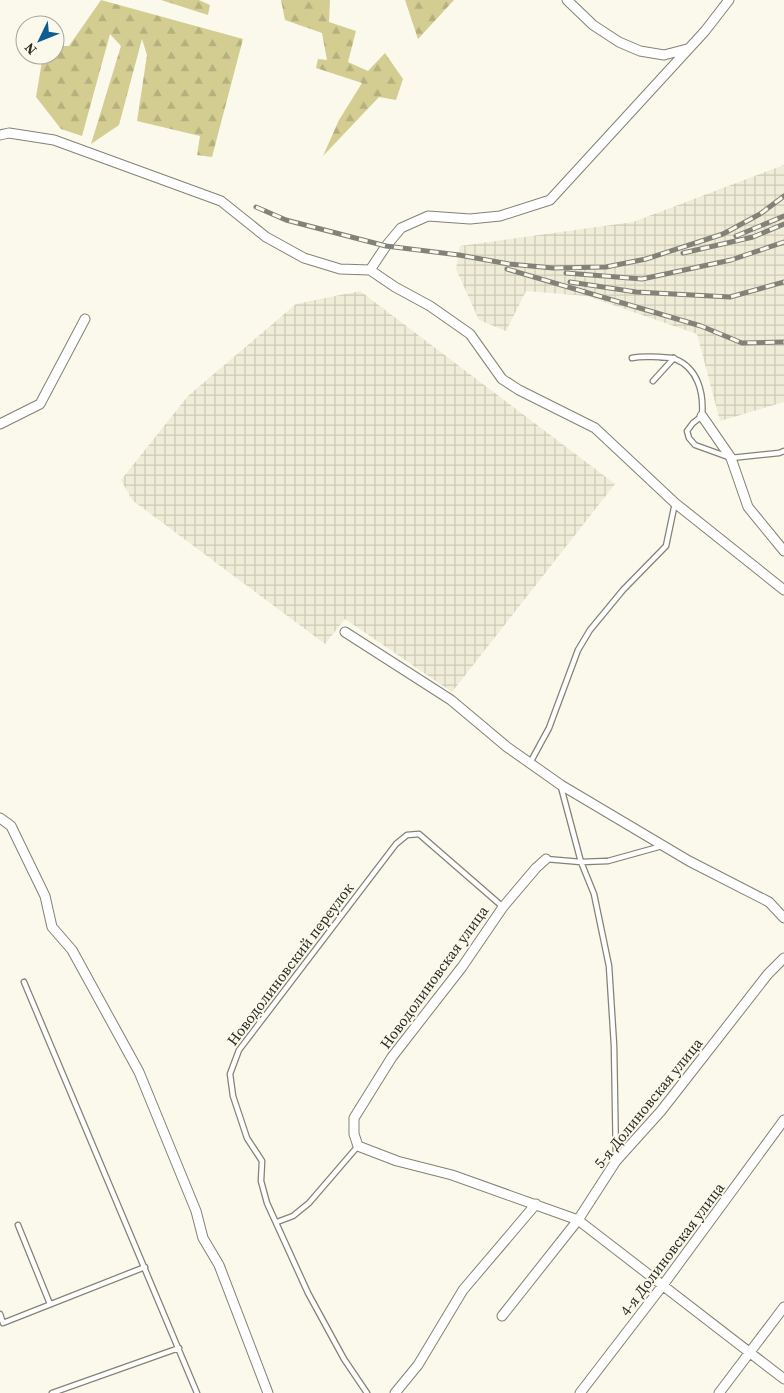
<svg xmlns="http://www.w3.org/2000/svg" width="784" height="1393" viewBox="0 0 784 1393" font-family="'Source Serif 4',serif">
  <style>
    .industrial { fill: url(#industrial-grid) }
    .forest { fill: url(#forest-firs) }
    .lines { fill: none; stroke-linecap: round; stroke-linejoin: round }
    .lane-casing { stroke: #838275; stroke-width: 7 }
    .street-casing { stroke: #838275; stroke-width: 11 }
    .lane { stroke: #fff; stroke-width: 4.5 }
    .street { stroke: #fff; stroke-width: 9 }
    .rail-casing { stroke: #828279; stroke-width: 5 }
    .rail { stroke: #faf9eb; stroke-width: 3; stroke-dasharray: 9; stroke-linecap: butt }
    .labels { text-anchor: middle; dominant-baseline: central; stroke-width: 4; stroke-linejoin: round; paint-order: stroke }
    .street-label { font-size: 15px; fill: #2b2b25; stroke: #faf9eb }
  </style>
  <defs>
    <pattern id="industrial-grid" width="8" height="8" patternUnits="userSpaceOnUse" patternTransform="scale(1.25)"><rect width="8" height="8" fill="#efedd7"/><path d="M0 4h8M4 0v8" fill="none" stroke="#cdcbb8"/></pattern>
    <pattern id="forest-firs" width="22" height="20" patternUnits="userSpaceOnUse" patternTransform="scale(1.25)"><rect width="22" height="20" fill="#d4cd92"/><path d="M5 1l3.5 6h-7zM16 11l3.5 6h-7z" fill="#b6b07e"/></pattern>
  </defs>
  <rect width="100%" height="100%" fill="#faf9eb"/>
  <!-- industrial -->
  <path class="industrial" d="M 784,165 L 784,402 L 720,421 L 697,334 L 587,296 L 526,291 L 506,331 L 479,320 L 456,269 L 460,246 L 633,222 Z
    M 360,291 L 615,484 L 452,692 L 345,619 L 325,644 L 132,500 L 121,480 L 188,396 L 296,304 Z"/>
  <!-- forest -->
  <path class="forest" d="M 101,0 L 243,39 L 212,157 L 197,155 L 200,136 L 137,121 L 147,55 L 142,39 L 119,125 L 91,144 L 121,46 L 110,34 L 82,136 L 61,129 L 36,97 L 43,55 L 55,55 L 55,46 L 69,46 Z
    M 161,0 L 199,0 L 210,5 L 208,15 Z
    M 281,0 L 330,0 L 329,22 L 356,31 L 348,62 L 368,71 L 385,53 L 403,79 L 396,100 L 379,97 L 323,156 L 339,120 L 362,83 L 316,68 L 318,59 L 327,60 L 322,33 L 285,20 Z
    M 405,0 L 454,0 L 418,39 Z"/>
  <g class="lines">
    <!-- lane casing -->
    <g class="lane-casing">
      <path id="lane" d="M 632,358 C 642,356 649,357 659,357 C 664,358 671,357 675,359 C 698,368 704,393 702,416 L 693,423 L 687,431 L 689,438 L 695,445 L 731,458 L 779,453 L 784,451
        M 653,381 L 674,358
        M 530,763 L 549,728 L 578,650 L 590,630 L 623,590 L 666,546 L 675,503
        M 561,787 L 581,862 L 594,894 L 609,966 L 614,1045 L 616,1160
        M 546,859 L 581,862 L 608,861 L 662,846
        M 24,982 L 197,1393
        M 277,1222 L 293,1216 L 309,1203 L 358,1146
        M 18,1225 L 50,1304
        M 0,1314 L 3,1323 L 145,1267
        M 52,1393 L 179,1348
        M 367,1393 L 344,1359 L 308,1293 L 267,1203 L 261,1181 L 262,1161 L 247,1138 L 233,1096 L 230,1074 L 239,1050 L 396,844 L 407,835 L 419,834 L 503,907"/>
    </g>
    <!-- street casing -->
    <g class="street-casing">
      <path id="street" d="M 567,0 L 593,25 L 619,42 L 640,51 L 664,55 L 687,49
        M 0,135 L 9,133 L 54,140 L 221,201 L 266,237 L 304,258 L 340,269 L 370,270 L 395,287 L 430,306 L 470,334 L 502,379 L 519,390 L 595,428 L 675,503 L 784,590
        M 370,270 L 386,246 L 401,228 L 428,216 L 470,219 L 500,216 L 550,200 L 705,31 L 729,0
        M 702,416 L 731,458 L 748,507 L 784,551
        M 0,424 L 40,404 L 85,319
        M 345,632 L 451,700 L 507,747 L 561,785 L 689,861 L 769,902 L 784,918
        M 0,818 L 11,826 L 45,896 L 52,927 L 72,950 L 139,1072 L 196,1211 L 203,1238 L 219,1265 L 268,1393
        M 546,859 L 536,868 L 503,907 L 462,967 L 392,1057 L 354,1118 L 354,1134 L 358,1146 L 397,1161 L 452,1175 L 578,1220 L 784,1379
        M 502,1316 L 578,1220 L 616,1161 L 661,1111 L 768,974 L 784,958
        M 395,1393 L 418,1365 L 463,1290 L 536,1204
        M 580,1393 L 663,1285 L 784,1120
        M 719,1393 L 784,1307"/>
    </g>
    <!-- lane -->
    <use href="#lane" class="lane"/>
    <!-- street -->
    <use href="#street" class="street"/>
    <!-- rail casing -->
    <g class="rail-casing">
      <path id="rail" d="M 256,207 L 286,220 L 386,246 L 459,255 L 509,264 L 553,268 L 606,267 L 646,259 L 723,234 L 760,214 L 784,196
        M 736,236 L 784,216
        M 683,253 L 753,237 L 784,224
        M 507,269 L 701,326 L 742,343 L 784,342
        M 566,273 L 642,279 L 731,260 L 784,242
        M 570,282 L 636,292 L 730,297 L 784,282"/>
    </g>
    <!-- rail -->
    <use href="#rail" class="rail"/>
  </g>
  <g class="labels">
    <!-- street labels -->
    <g class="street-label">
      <text transform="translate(290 964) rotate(-53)">Новодолиновский переулок</text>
      <text transform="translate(434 977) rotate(-54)">Новодолиновская улица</text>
      <text transform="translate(648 1103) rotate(-51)">5-я Долиновская улица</text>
      <text transform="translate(672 1249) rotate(-53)">4-я Долиновская улица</text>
    </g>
  </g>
  <!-- north arrow -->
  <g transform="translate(40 40) rotate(227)"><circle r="24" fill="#faf9eb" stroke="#a7a79c"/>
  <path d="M0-4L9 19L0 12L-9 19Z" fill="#0d5d90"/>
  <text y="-8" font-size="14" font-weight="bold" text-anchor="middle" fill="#2b2b25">N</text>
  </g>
</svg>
